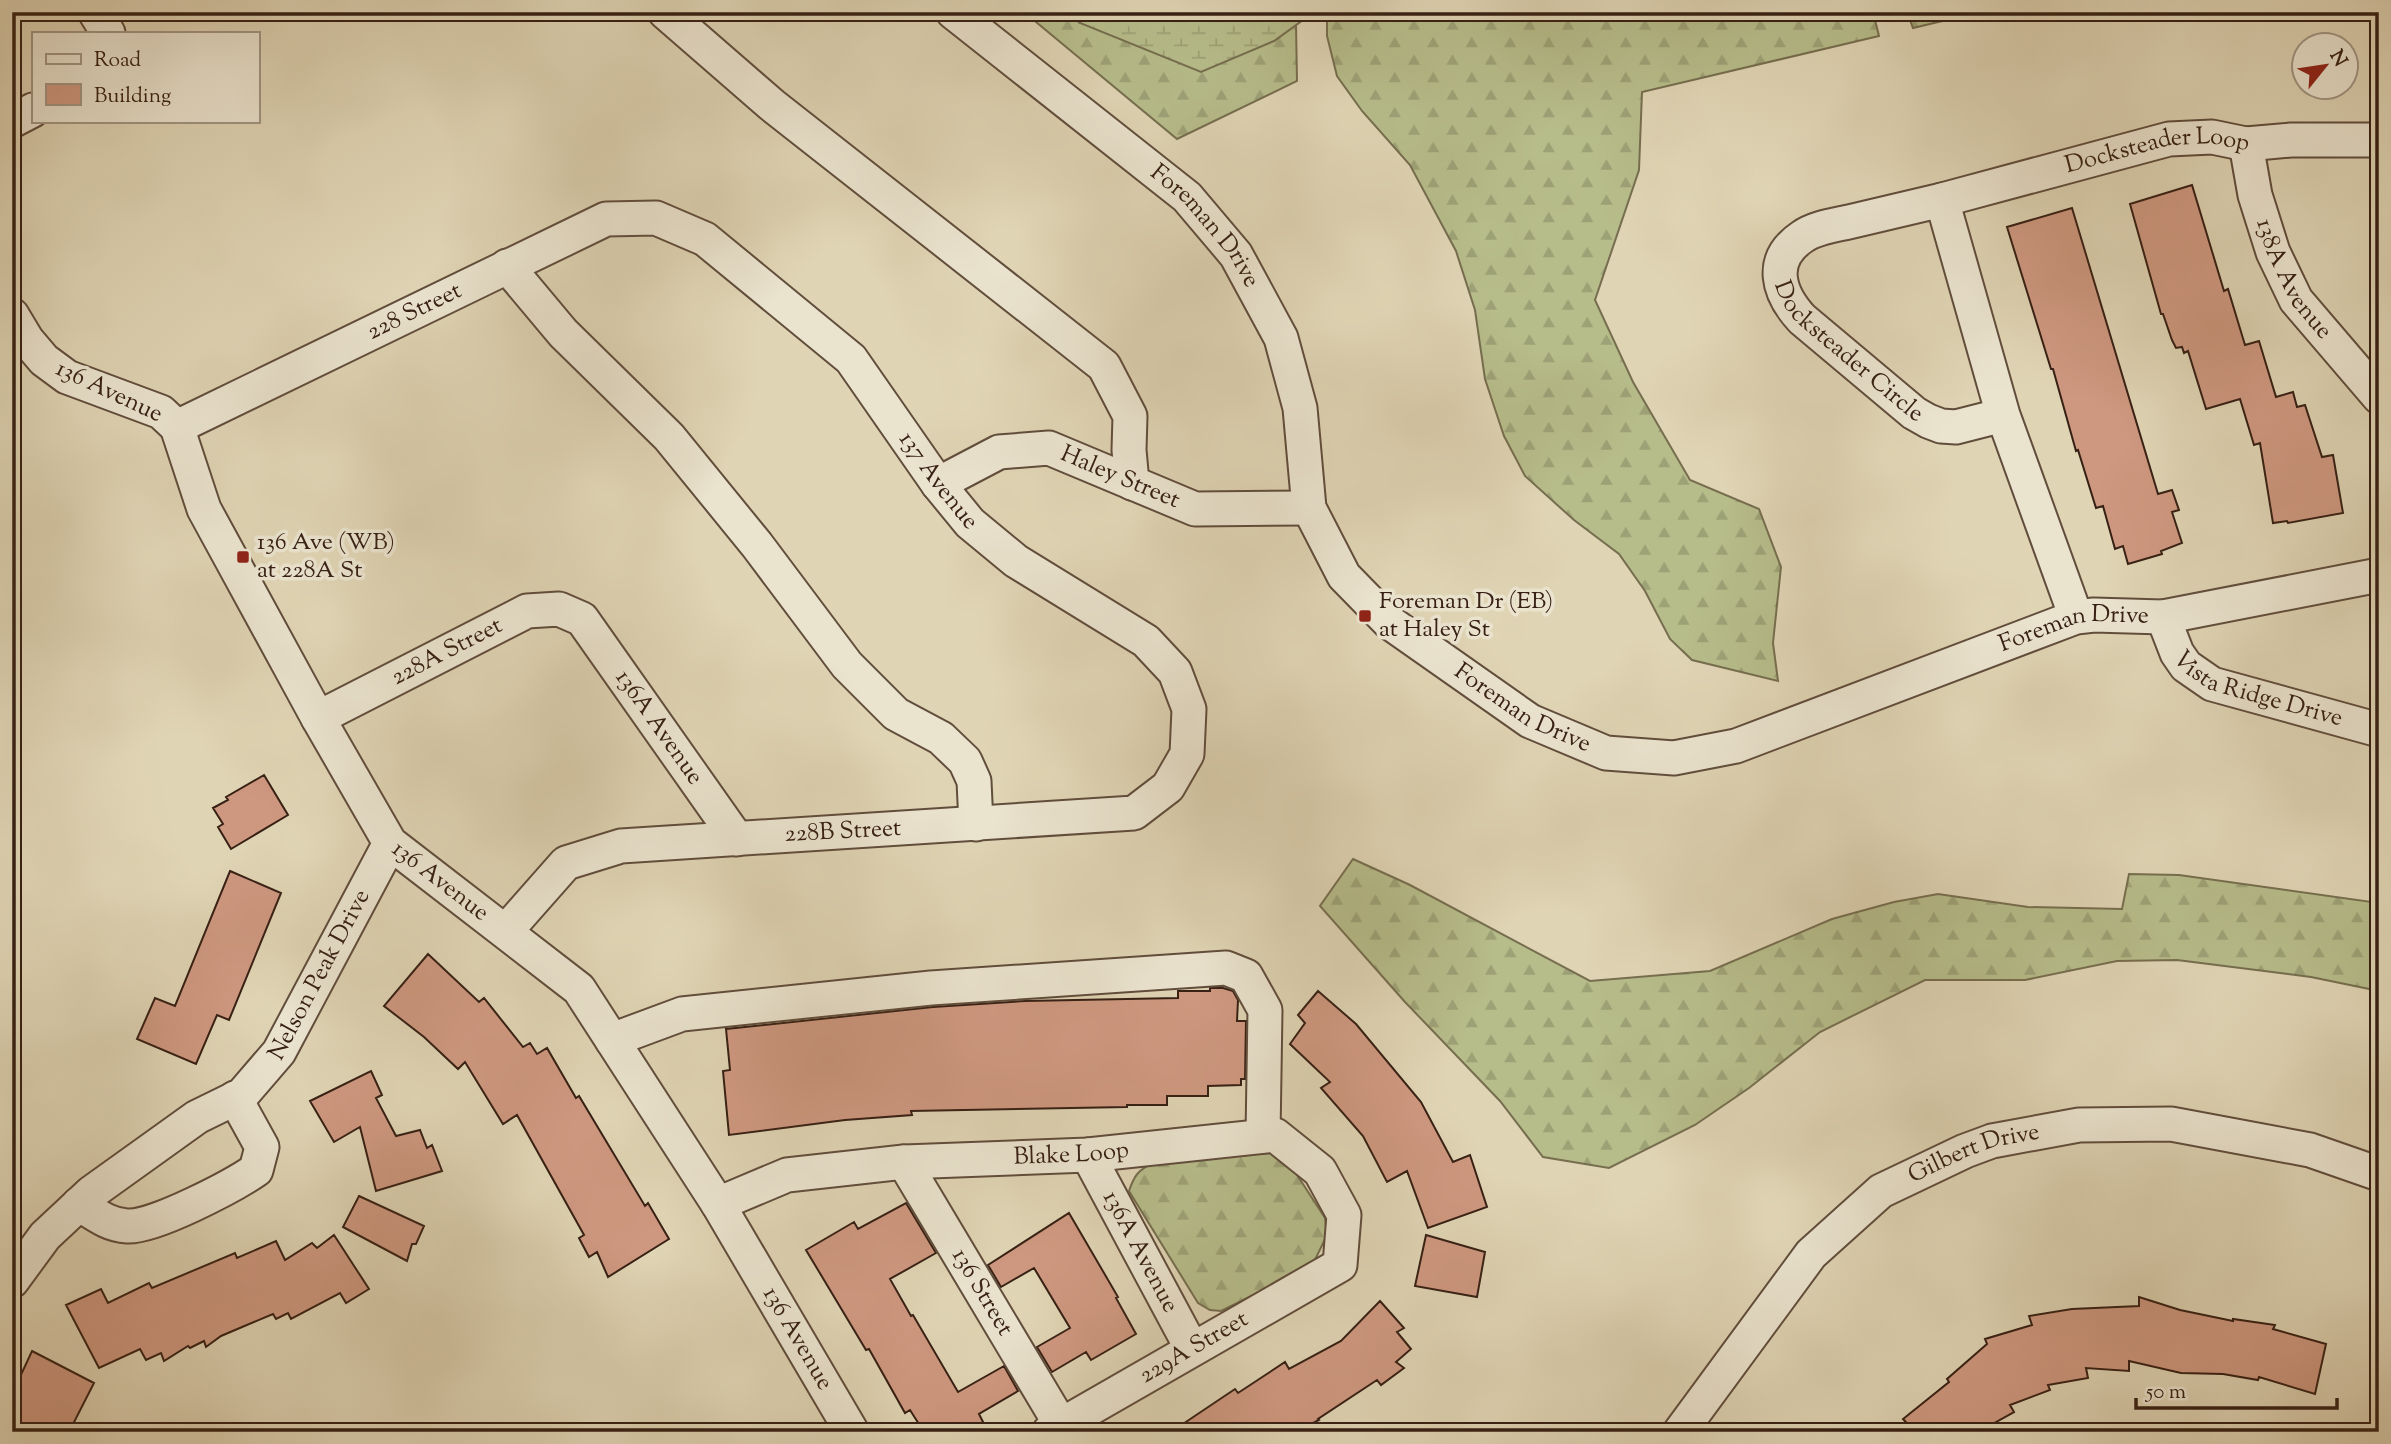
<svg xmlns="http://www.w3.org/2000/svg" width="2391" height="1444" viewBox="0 0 2391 1444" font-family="'Sorts Mill Goudy',serif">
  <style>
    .forest { fill: url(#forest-firs); stroke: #766e4f; stroke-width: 2 }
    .wetland { fill: url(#wetland-marsh); stroke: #766e4f; stroke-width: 2 }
    .building { fill: #ce9880; stroke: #372014; stroke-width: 2 }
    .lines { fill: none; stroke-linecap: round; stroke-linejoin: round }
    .minor-casing { stroke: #614d3c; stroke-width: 37 }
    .minor { stroke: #eae3ce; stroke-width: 33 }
    .poi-dot { fill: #8f2418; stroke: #eae3ce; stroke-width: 2.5 }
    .labels { text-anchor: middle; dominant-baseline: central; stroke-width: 7; stroke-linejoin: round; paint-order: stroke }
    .street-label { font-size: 24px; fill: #372014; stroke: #eae3ce }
    .poi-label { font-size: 24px; fill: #372014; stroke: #eae3ce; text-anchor: start }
  </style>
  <defs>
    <pattern id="forest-firs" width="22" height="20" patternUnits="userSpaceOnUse" patternTransform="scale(1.75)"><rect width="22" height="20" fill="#b6bc8a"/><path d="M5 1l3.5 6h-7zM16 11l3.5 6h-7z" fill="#9da176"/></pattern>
    <pattern id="wetland-marsh" width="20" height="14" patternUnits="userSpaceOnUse" patternTransform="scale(1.75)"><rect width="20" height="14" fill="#b6bc8a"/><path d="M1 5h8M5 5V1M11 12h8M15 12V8" fill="none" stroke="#9da176"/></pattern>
  </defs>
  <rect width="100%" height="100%" fill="#dfd4b4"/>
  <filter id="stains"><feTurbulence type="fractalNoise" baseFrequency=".00286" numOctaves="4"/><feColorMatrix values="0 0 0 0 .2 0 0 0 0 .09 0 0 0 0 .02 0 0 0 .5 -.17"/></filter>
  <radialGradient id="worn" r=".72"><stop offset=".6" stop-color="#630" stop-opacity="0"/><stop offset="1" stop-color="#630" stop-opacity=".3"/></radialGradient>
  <!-- forest -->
  <path class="forest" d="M 1024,12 L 1067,12 L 1080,23 L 1274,41 L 1296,24 L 1297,81 L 1177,139 Z
    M 1327,12 L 1873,12 L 1879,36 L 1642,92 L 1639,170 L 1595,300 L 1633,382 L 1690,480 L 1759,509 L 1781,567 L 1773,643 L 1778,681 L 1692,660 L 1670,639 L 1645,591 L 1619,554 L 1574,520 L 1525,476 L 1504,436 L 1485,379 L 1475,310 L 1456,251 L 1410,165 L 1362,111 L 1337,76 L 1327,36 Z
    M 1907,12 L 1980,12 L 1913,28 Z
    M 1353,859 L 1410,885 L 1590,981 L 1710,971 L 1832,919 L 1894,902 L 1938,894 L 2028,907 L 2122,909 L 2129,874 L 2179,875 L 2379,903 L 2379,991 L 2311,977 L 2177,960 L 2117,961 L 2025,980 L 1925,980 L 1820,1032 L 1749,1088 L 1695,1125 L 1609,1168 L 1543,1157 L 1500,1101 L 1405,1002 L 1320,906 Z
    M 1265,1149 L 1288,1161 L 1325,1218 L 1327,1235 L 1312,1266 L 1221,1311 L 1210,1310 L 1198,1303 L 1129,1191 C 1134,1176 1138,1170 1153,1163 Z"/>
  <!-- wetland -->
  <path class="wetland" d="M 1067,12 L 1314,12 L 1274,41 L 1201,72 L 1080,23 Z"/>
  <!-- building -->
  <path class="building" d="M 2192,185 L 2224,291 L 2228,289 L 2245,345 L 2259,341 L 2276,397 L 2293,392 L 2297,407 L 2305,405 L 2322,457 L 2333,455 L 2343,513 L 2288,523 L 2287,521 L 2273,523 L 2260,443 L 2254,445 L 2240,399 L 2206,409 L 2188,351 L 2184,353 L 2182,347 L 2176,348 L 2172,340 L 2163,314 L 2161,314 L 2130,204 Z
    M 2072,208 L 2158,494 L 2172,490 L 2179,510 L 2172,512 L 2182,543 L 2161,551 L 2162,554 L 2128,564 L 2123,546 L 2115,549 L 2103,506 L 2096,508 L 2078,450 L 2076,451 L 2053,369 L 2051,369 L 2007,227 Z
    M 264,775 L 288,815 L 231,849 L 218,827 L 223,824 L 213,808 L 228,800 L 226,797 Z
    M 230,871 L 281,893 L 229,1020 L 217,1015 L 196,1064 L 137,1039 L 155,998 L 175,1006 Z
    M 428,954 L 479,1002 L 484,998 L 523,1047 L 530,1043 L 537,1054 L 547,1048 L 576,1098 L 579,1096 L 645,1206 L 648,1203 L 669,1239 L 608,1277 L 597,1252 L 589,1257 L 579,1238 L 584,1235 L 517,1115 L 503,1124 L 465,1062 L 458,1069 L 424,1037 L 384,1006 Z
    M 1210,988 L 1223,988 L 1233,991 L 1238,1000 L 1237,1021 L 1246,1021 L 1245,1079 L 1241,1079 L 1241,1085 L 1208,1086 L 1208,1096 L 1167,1096 L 1167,1105 L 1127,1105 L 1127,1107 L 911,1111 L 912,1115 L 845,1120 L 729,1135 L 723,1071 L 730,1070 L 726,1029 L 933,1007 L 1025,1001 L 1178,998 L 1178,991 L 1210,991 Z
    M 1318,991 L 1356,1024 L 1421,1102 L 1453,1162 L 1470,1155 L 1487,1207 L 1428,1228 L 1407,1171 L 1387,1182 L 1363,1136 L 1321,1088 L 1330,1082 L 1290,1044 L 1305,1023 L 1298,1015 Z
    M 371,1071 L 382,1095 L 376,1098 L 396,1136 L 420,1130 L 427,1148 L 432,1145 L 442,1171 L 376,1191 L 360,1127 L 334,1142 L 310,1101 Z
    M 359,1196 L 424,1226 L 416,1244 L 412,1244 L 407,1261 L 343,1227 Z
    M 906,1203 L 936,1253 L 890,1279 L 911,1316 L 913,1315 L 958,1392 L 1004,1366 L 1018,1391 L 979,1414 L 983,1422 L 967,1432 L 924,1432 L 910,1410 L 905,1413 L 869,1349 L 866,1350 L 806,1250 L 854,1222 L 858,1229 Z
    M 1069,1213 L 1118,1297 L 1116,1298 L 1136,1334 L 1091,1360 L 1086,1352 L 1052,1372 L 1037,1347 L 1070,1328 L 1034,1268 L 1001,1287 L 988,1265 Z
    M 334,1235 L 369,1289 L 346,1303 L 340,1293 L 291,1319 L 288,1313 L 276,1319 L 273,1314 L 221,1336 L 206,1347 L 204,1341 L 190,1348 L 188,1346 L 164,1361 L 161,1353 L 146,1360 L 140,1349 L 99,1368 L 66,1305 L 101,1289 L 108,1303 L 149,1283 L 152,1288 L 235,1253 L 237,1258 L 276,1241 L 285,1260 L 312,1243 L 317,1248 Z
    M 1426,1235 L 1485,1252 L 1477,1297 L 1415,1286 Z
    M 2139,1297 L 2180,1310 L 2233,1321 L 2233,1319 L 2275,1325 L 2273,1329 L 2326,1344 L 2315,1394 L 2259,1377 L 2258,1380 L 2223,1374 L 2181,1373 L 2129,1361 L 2129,1371 L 2086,1368 L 2088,1378 L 2048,1385 L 2050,1390 L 2010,1405 L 2014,1412 L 1978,1432 L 1915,1432 L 1903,1419 L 1949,1382 L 1947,1379 L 1987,1344 L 1985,1339 L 2032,1325 L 2029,1316 L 2072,1309 L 2139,1306 Z
    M 1380,1301 L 1404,1328 L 1397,1332 L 1411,1349 L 1396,1362 L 1404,1368 L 1381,1385 L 1377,1380 L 1318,1419 L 1319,1420 L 1296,1432 L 1171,1432 L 1235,1389 L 1238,1393 L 1285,1362 L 1289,1369 L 1341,1341 Z
    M 32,1351 L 94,1383 L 69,1432 L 12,1432 L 12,1394 Z"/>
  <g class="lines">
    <!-- minor casing -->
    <g class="minor-casing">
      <g id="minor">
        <path d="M 95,12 L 108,33"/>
        <path d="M 665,12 L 772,105 L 1104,366 L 1130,416 L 1129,450 L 1132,483"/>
        <path id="s1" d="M 953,12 L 1187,197 L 1236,255 L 1281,338 L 1300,408 L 1309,508 L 1344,576 L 1389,622 L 1530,721 L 1606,753 L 1674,758 L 1736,746 L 2076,617 L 2094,615 L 2163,617 L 2379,575"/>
        <path d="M 12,121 L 33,110"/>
        <path id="s2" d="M 2246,144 L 2255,195 L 2273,252 L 2296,300 L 2379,397"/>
        <path id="s3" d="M 1942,200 L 2169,139 L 2212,137 L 2246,144 L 2291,140 L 2379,140"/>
        <path d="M 507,266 L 563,333 L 669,437 L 757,545 L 847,665 L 896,714 L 941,738 L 965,761 L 974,781 L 976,824"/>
        <path id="s4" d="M 12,315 L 27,340 L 44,360 L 67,377 L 161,412 L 177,427 L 204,509 L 318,718 L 390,843 L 579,989 L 718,1204 L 852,1432"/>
        <path id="s5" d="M 2003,415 L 1942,200 C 1912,207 1883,214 1853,221 C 1837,225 1816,227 1802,237 C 1768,260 1778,293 1802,319 L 1914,413 L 1928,421 L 1941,426 L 1956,427 L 2003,415 L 2076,617"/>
        <path id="s6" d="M 177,427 L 606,219 L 656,218 L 705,239 L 851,359 L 938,484 L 970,523 L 1016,561 L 1146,641 L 1175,672 L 1189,709 L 1187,754 L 1168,787 L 1134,813 L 621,846 L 566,863 L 506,931"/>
        <path id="s7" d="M 938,484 L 999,452 L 1049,448 L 1195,509 L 1309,508"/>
        <path id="s8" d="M 2163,617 L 2177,653 L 2186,666 L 2212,684 L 2379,730"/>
        <path id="s9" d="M 318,718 L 527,611 L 559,609 L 582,619 L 737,839"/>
        <path d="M 612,1040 L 682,1014 L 931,988 L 1226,968 L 1246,976 L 1265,1010 L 1263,1136"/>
        <path id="s10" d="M 1088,1155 L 1192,1349"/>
        <path id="s11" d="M 904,1162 L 1061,1425"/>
        <path d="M 79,1204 C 95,1214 108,1225 127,1226 C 153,1228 233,1186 256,1170 L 262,1147 L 235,1098"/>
        <path id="s12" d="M 718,1204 L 787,1175 L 904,1162 L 1088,1155 L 1275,1135 L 1320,1171 L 1344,1215 L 1340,1265 L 1049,1432"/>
        <path id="s13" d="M 12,1281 L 45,1236 L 91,1193 L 197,1117 L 242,1095 L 279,1052 L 390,843"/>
        <path id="s14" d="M 1680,1432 L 1811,1254 L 1881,1191 L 1965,1151 L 1992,1141 L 2079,1125 L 2171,1124 L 2310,1150 L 2379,1174"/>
      </g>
    </g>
    <!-- minor -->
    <use href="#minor" class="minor"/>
  </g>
  <!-- markers -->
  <g class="poi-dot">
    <rect x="236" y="550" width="14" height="14" rx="3.5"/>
    <rect x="1358" y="609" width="14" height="14" rx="3.5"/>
  </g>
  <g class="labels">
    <!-- street labels -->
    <g class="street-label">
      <text stroke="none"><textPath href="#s3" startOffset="222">Docksteader Loop</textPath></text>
      <text stroke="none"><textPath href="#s1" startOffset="332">Foreman Drive</textPath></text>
      <text stroke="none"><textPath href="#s2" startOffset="145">138A Avenue</textPath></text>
      <text stroke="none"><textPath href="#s6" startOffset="264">228 Street</textPath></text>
      <text stroke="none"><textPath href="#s5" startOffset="520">Docksteader Circle</textPath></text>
      <text transform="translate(109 392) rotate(25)">136 Avenue</text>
      <text stroke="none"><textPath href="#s7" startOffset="196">Haley Street</textPath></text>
      <text stroke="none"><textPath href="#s6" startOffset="919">137 Avenue</textPath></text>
      <text stroke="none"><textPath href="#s1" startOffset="1528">Foreman Drive</textPath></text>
      <text stroke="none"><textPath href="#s9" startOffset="145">228A Street</textPath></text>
      <text stroke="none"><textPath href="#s8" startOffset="130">Vista Ridge Drive</textPath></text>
      <text stroke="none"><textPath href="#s1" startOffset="942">Foreman Drive</textPath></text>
      <text stroke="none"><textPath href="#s9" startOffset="425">136A Avenue</textPath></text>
      <text transform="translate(843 832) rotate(-3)">228B Street</text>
      <text stroke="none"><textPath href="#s4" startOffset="738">136 Avenue</textPath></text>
      <text stroke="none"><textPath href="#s13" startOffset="443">Nelson Peak Drive</textPath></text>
      <text stroke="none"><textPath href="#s12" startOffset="360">Blake Loop</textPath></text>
      <text stroke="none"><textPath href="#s14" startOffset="416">Gilbert Drive</textPath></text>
      <text stroke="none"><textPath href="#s10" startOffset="110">136A Avenue</textPath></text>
      <text stroke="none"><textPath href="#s11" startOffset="152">136 Street</textPath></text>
      <text stroke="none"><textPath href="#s4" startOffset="1326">136 Avenue</textPath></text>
      <text transform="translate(1194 1348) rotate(-30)">229A Street</text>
    </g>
    <!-- poi labels -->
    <g class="poi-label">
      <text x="257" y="543">136 Ave (WB)<tspan x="257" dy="28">at 228A St</tspan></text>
      <text x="1379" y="602">Foreman Dr (EB)<tspan x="1379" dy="28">at Haley St</tspan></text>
    </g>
  </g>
  <!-- margin -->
  <rect width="2391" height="1444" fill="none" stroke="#dfd4b4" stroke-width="42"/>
  <rect x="14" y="14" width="2363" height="1416" fill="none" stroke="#372014" stroke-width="3.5"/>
  <rect x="21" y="21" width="2349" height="1402" fill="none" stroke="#372014" stroke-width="2"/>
  <!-- legend -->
  <rect x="32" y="32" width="228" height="91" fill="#eae3ce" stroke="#a29584" stroke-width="2"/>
  <rect x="46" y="54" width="35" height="10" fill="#eae3ce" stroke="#a29584" stroke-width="2"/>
  <text x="94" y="66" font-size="21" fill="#372014">Road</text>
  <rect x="46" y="84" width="35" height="21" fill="#ce9880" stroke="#a29584" stroke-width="2"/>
  <text x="94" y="102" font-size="21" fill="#372014">Building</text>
  <!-- north arrow -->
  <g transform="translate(2325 66) rotate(60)"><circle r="33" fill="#eae3ce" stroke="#a29584" stroke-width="2"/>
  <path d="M0-5L12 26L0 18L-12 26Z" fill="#8f2418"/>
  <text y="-10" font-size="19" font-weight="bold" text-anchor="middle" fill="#372014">N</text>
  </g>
  <!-- scale -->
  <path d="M2136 1398v10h201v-10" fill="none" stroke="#372014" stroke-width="3.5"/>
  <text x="2146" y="1398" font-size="21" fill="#372014" stroke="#eae3ce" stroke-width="5" paint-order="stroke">50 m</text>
  <rect width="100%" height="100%" filter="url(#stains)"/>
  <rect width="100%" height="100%" fill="url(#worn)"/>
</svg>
